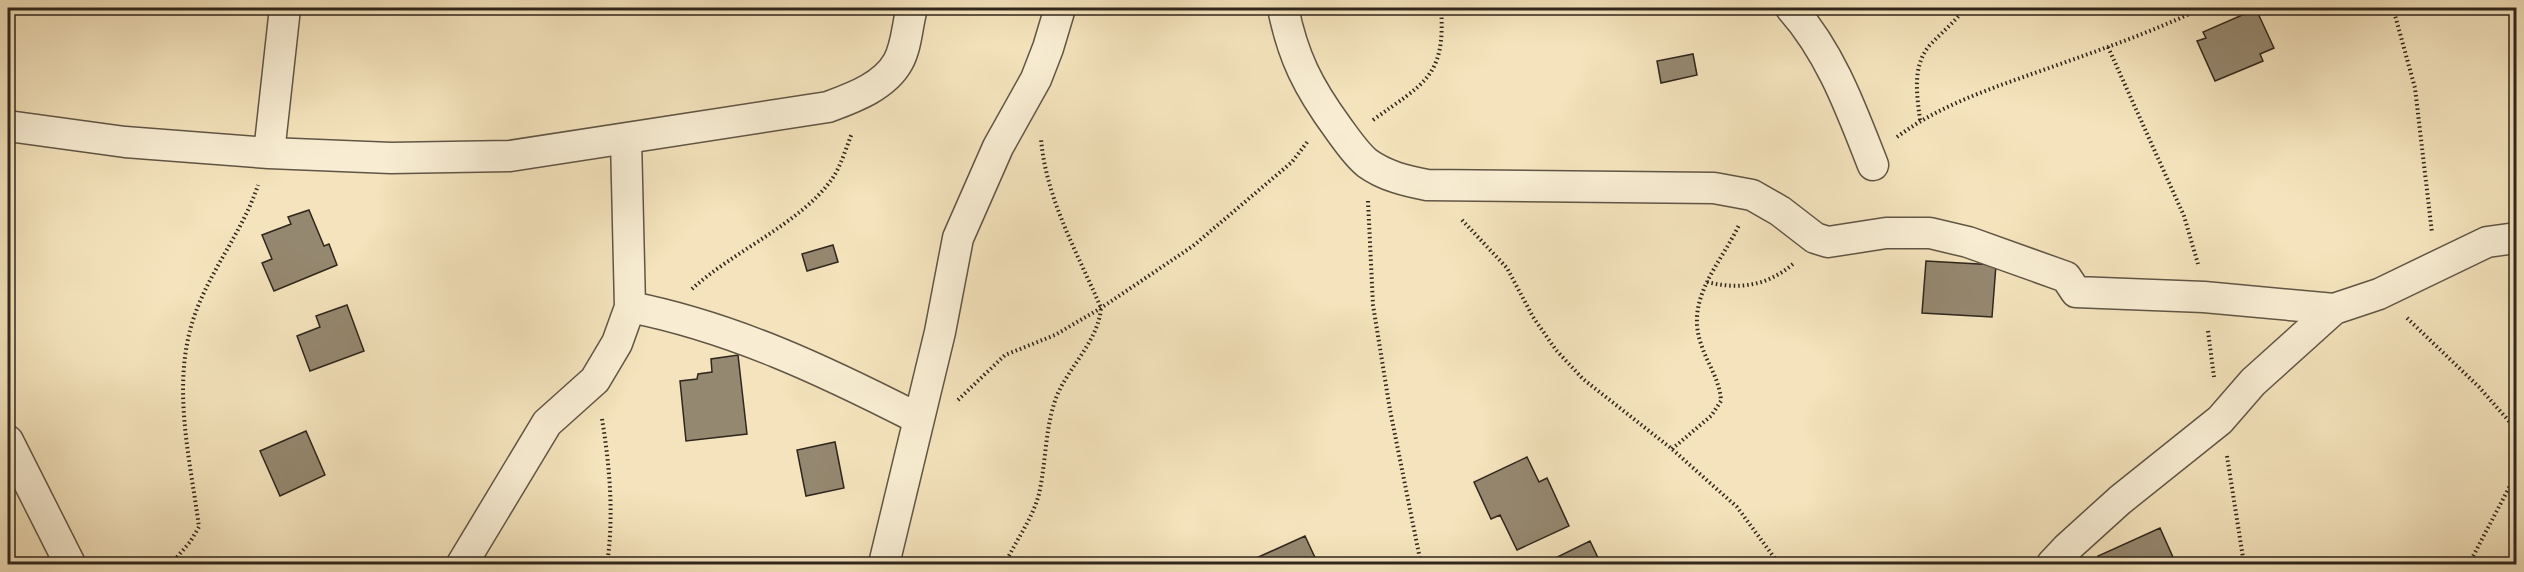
<svg xmlns="http://www.w3.org/2000/svg" width="2524" height="572" viewBox="0 0 2524 572" font-family="'Gentium Book Plus',serif">
  <style>
    .building { fill: #958870; stroke: #2f261d; stroke-width: 1.5 }
    .lines { fill: none; stroke-linecap: round; stroke-linejoin: round }
    .minor-casing { stroke: #605545; stroke-width: 33 }
    .path { stroke: #2f261d; stroke-width: 4; stroke-dasharray: 1.5 3; stroke-linecap: butt }
    .minor { stroke: #f8edd3; stroke-width: 30 }
  </style>
  <rect width="100%" height="100%" fill="#f4e3bc"/>
  <filter id="stains"><feTurbulence type="fractalNoise" baseFrequency=".00333" numOctaves="4"/><feColorMatrix values="0 0 0 0 .2 0 0 0 0 .09 0 0 0 0 .02 0 0 0 .5 -.17"/></filter>
  <radialGradient id="worn" r=".72"><stop offset=".6" stop-color="#630" stop-opacity="0"/><stop offset="1" stop-color="#630" stop-opacity=".3"/></radialGradient>
  <!-- building -->
  <path class="building" d="M 2256,9 L 2274,48 L 2260,54 L 2263,61 L 2215,81 L 2197,41 L 2206,38 L 2203,32 Z
    M 1693,54 L 1697,75 L 1661,83 L 1657,61 Z
    M 309,210 L 324,246 L 329,244 L 337,265 L 274,291 L 262,263 L 272,259 L 262,235 L 291,224 L 288,217 Z
    M 833,245 L 838,262 L 807,271 L 802,254 Z
    M 1926,261 L 1996,265 L 1992,317 L 1922,313 Z
    M 347,305 L 364,351 L 310,371 L 297,336 L 320,327 L 316,316 Z
    M 738,355 L 747,434 L 686,441 L 680,381 L 697,379 L 698,374 L 712,372 L 711,359 Z
    M 306,431 L 325,475 L 280,496 L 260,451 Z
    M 835,442 L 844,488 L 806,496 L 797,450 Z
    M 1527,457 L 1539,482 L 1547,478 L 1569,526 L 1517,550 L 1500,515 L 1491,519 L 1474,482 Z
    M 2160,528 L 2176,564 L 2102,564 L 2098,556 Z
    M 1305,536 L 1318,564 L 1243,564 Z
    M 1590,541 L 1601,564 L 1548,564 L 1547,562 Z"/>
  <g class="lines">
    <!-- minor casing -->
    <g class="minor-casing">
      <path id="minor" d="M 1283,8 C 1293,57 1308,87 1338,128 C 1346,139 1356,154 1367,163 C 1385,176 1406,181 1427,185 L 1714,188 L 1752,195 L 1780,211 L 1815,238 L 1828,242 L 1886,233 L 1930,233 L 1968,242 L 2066,277 L 2076,292 L 2204,297 L 2334,309 L 2379,294 L 2487,242 L 2516,238
        M 1791,8 C 1831,53 1851,109 1873,165
        M 8,126 L 125,142 L 269,153 L 391,158 L 510,156 L 828,107 C 852,98 884,87 898,62 C 907,46 907,25 912,8
        M 269,153 L 285,8
        M 630,307 C 732,327 825,371 917,418
        M 8,441 L 70,564
        M 462,564 L 547,423 L 595,380 L 617,343 L 630,307 L 626,139
        M 884,564 L 940,332 L 958,238 L 998,147 L 1036,79 L 1048,48 L 1060,8
        M 2052,564 L 2067,548 L 2120,500 L 2220,420 L 2253,382 L 2334,309"/>
    </g>
    <!-- path -->
    <path class="path" d="M 2393,8 L 2415,88 L 2432,233
      M 2108,47 L 2184,216 L 2198,264
      M 1373,120 C 1424,83 1446,77 1441,8
      M 1920,120 C 1917,95 1912,67 1929,46 C 1941,33 1955,22 1965,8
      M 1897,137 C 1936,108 1981,92 2026,76 C 2085,55 2146,35 2202,8
      M 1368,201 L 1373,305 L 1390,410 L 1421,564
      M 1462,220 L 1507,268 L 1533,317 L 1556,350 L 1583,379 L 1672,449 L 1737,507 L 1779,564
      M 1707,282 C 1739,290 1767,286 1793,264
      M 692,289 C 732,252 801,223 832,179 C 841,166 846,148 852,133
      M 2407,318 L 2479,387 L 2516,429
      M 2208,331 L 2214,377
      M 958,400 L 1005,355 L 1055,335 L 1101,308 L 1193,246 L 1292,162 L 1308,141
      M 602,419 C 610,467 614,517 607,564
      M 1672,449 L 1711,416 L 1721,401 C 1720,380 1707,363 1701,344 C 1685,298 1720,265 1739,225
      M 2227,456 L 2244,564
      M 171,564 L 190,542 L 199,527 C 190,458 171,385 194,317 C 210,270 243,231 258,185
      M 1005,564 C 1016,540 1032,520 1039,494 C 1046,463 1045,428 1056,398 C 1068,367 1098,342 1101,308 C 1078,254 1046,199 1041,139
      M 2469,564 L 2513,480 L 2514,426"/>
    <!-- minor -->
    <use href="#minor" class="minor"/>
  </g>
  <!-- margin -->
  <rect width="2524" height="572" fill="none" stroke="#f4e3bc" stroke-width="30"/>
  <rect x="9" y="9" width="2506" height="554" fill="none" stroke="#2f261d" stroke-width="3"/>
  <rect x="15" y="15" width="2494" height="542" fill="none" stroke="#2f261d" stroke-width="1.5"/>
  <rect width="100%" height="100%" filter="url(#stains)"/>
  <rect width="100%" height="100%" fill="url(#worn)"/>
</svg>
